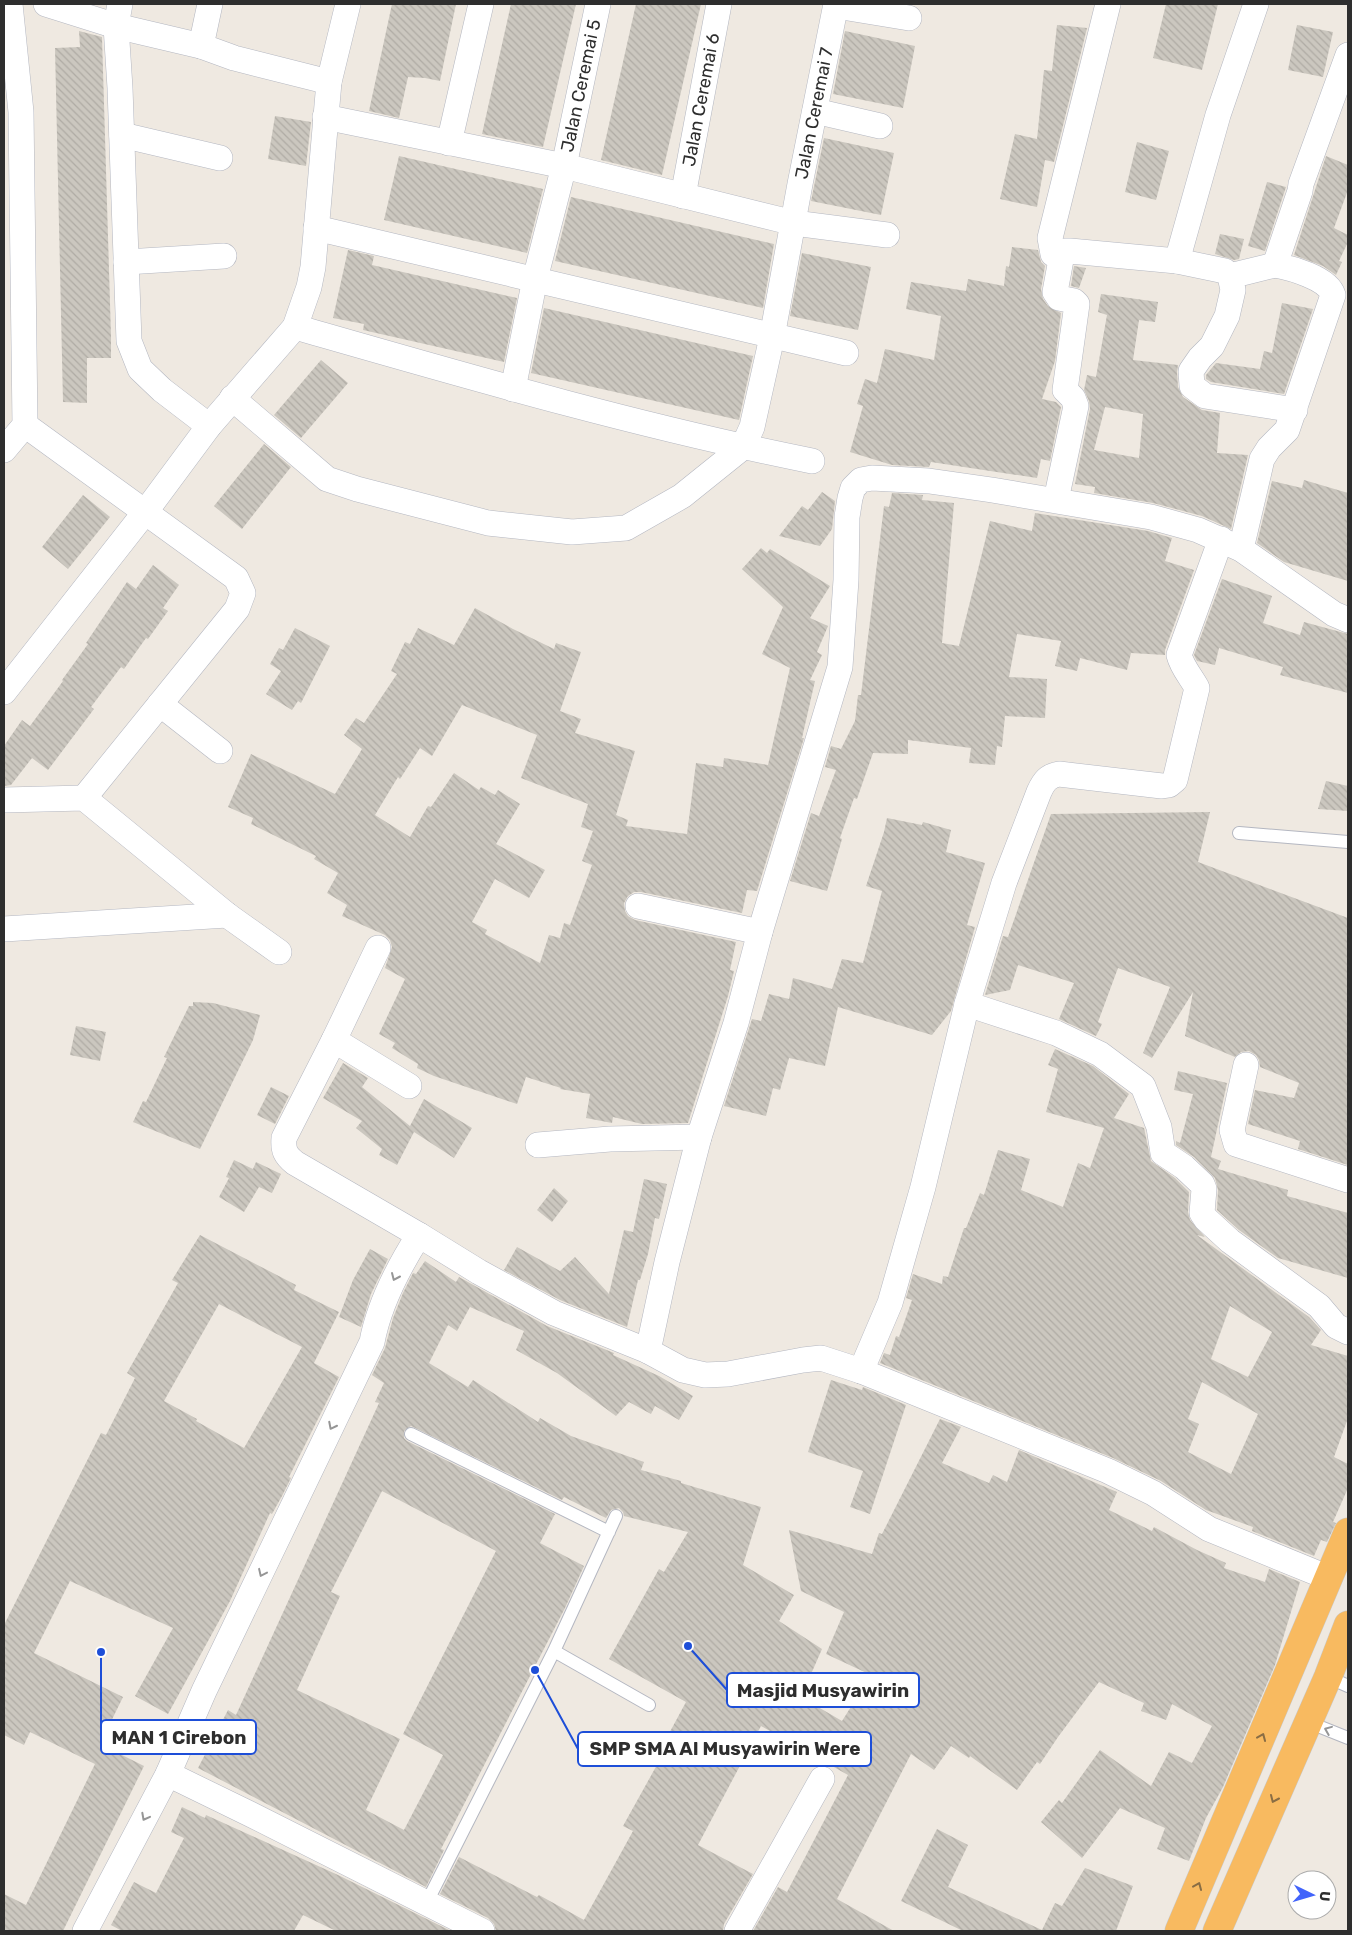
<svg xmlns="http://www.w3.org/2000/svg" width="1352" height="1935" viewBox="0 0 1352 1935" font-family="Rubik,sans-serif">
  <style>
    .building { fill: url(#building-back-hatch); fill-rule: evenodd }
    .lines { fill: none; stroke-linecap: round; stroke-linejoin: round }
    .service-casing { stroke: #b4b7c1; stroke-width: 14 }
    .minor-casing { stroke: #b4b7c1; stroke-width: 26 }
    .trunk-casing { stroke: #c9c9c9; stroke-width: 29 }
    .service { stroke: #fff; stroke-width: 12 }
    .minor { stroke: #fff; stroke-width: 25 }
    .trunk { stroke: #f8ba60; stroke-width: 28 }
    .oneway { stroke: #969696 }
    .oneway2 { stroke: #896d44 }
    .labels { text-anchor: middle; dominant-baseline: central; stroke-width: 4; stroke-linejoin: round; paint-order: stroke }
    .street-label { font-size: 18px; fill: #2e2e2e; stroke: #fff }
    .leader { fill: none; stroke: #1d4ed8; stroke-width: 2 }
    .callout-dot { fill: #1d4ed8; stroke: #fff; stroke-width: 2 }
    .callout { fill: #fff; stroke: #1d4ed8; stroke-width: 2 }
    .callout-label { font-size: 19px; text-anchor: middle; font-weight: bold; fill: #2e2e2e }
  </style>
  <defs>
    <pattern id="building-back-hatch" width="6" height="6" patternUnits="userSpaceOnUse" patternTransform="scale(1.25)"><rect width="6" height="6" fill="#cbc7bf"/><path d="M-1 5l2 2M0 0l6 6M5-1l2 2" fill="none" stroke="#afaba4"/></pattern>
  </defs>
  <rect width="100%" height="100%" fill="#efe9e1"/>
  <!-- building -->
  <path class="building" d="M 392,4 L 456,4 L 440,81 L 425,78 L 408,77 L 399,118 L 369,111 Z
    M 511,4 L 576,4 L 543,147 L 482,134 Z
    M 636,4 L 701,4 L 662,175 L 601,160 Z
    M 1166,4 L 1218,4 L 1202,70 L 1153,58 Z
    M 1057,25 L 1087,28 L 1054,162 L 1045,160 L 1037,207 L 1000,199 L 1015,134 L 1037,139 L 1044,70 L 1052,71 Z
    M 1297,25 L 1333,32 L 1323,77 L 1288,70 Z
    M 79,31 L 102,37 L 111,336 L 111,358 L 87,358 L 87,403 L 63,402 L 55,48 L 80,47 Z
    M 845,31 L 915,46 L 903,108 L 833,94 Z
    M 275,116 L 311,122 L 306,166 L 268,159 Z
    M 824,138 L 894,153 L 881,215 L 811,201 Z
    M 1137,142 L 1169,151 L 1156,200 L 1125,192 Z
    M 399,156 L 543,189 L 527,253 L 384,220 Z
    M 1326,156 L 1348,165 L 1348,190 L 1334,228 L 1348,235 L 1348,242 L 1339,261 L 1342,262 L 1336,275 L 1323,266 L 1294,255 Z
    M 1267,182 L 1286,187 L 1265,251 L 1248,246 Z
    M 571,197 L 774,244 L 763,308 L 555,261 Z
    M 1220,234 L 1244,239 L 1239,259 L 1234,260 L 1215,254 Z
    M 1012,247 L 1038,250 L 1041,262 L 1045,266 L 1041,289 L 1043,299 L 1048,306 L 1061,313 L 1055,361 L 1042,399 L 1056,402 L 1061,407 L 1050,461 L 1041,459 L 1037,478 L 931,462 L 929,467 L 892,465 L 850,452 L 863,406 L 857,404 L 865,379 L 877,383 L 885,349 L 934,360 L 941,316 L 906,309 L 911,282 L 966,291 L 968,279 L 1004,286 L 1006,266 L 1009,267 Z
    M 348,250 L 374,256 L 372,265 L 517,298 L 504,362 L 363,330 L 364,324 L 333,318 Z
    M 802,253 L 871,267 L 858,330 L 790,316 Z
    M 1074,266 L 1086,268 L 1079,288 L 1071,286 Z
    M 1101,294 L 1158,302 L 1155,322 L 1139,320 L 1133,360 L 1178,365 L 1177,372 L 1178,387 L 1183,397 L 1202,410 L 1220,413 L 1217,453 L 1248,455 L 1231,529 L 1202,516 L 1153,503 L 1094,493 L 1095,487 L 1075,484 L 1090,409 L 1089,401 L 1084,390 L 1087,375 L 1096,377 L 1107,315 L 1098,312 ZM 1105,407 L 1143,414 L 1139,458 L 1094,450 Z
    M 1282,303 L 1313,309 L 1284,394 L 1211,382 L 1206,379 L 1206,375 L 1216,363 L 1260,369 L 1264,351 L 1272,353 Z
    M 544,308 L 753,356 L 739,420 L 531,373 Z
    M 321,360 L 348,383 L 301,438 L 274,415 Z
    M 264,444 L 291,467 L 242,529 L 214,506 Z
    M 1304,480 L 1348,493 L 1348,581 L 1284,562 L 1257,543 L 1272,481 L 1302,488 Z
    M 822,492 L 835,501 L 832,529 L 820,546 L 779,536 L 802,506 L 808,510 Z
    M 892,493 L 923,495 L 922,500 L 954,503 L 942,643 L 959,646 L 990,521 L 1032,531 L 1035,513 L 1148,531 L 1172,538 L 1165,561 L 1194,570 L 1165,650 L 1165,655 L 1131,653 L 1127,670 L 1080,658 L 1077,671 L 1055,666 L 1061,641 L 1017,634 L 1009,677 L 1047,679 L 1045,718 L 1005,716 L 1002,747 L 997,746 L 995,765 L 969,763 L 971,748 L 908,740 L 908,754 L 873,753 L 857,799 L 854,798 L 840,838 L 842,839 L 827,891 L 790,881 L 811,813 L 819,816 L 836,770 L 825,767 L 831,746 L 841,749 L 855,721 L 858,695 L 861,695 L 884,506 L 889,507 Z
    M 83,495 L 110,517 L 68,569 L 42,547 Z
    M 761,548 L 767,553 L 770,549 L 830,586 L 810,618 L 828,626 L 817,652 L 822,655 L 810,680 L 815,681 L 802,738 L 804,738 L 757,891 L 747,890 L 742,913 L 641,892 L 634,892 L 628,896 L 624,903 L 625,911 L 628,916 L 635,920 L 736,942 L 730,970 L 734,971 L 728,996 L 688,1123 L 642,1124 L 613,1117 L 612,1123 L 586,1118 L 590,1094 L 560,1089 L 561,1088 L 526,1077 L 517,1104 L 434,1076 L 417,1068 L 418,1064 L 392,1048 L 395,1043 L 379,1034 L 405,979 L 385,968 L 392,947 L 390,940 L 385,935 L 342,916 L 347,905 L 327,893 L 338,873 L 314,859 L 316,856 L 251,824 L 253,818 L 228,807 L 251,754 L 335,794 L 362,749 L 344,735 L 356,718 L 364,723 L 397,674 L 391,671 L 405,642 L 410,644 L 418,628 L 454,645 L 475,608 L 513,629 L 554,649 L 556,643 L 581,652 L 560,711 L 581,719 L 575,733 L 635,751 L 616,815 L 628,820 L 626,826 L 687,834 L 696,763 L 723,767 L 724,758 L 768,765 L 790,668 L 762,654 L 783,607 L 742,569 ZM 462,705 L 537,735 L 521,778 L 588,804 L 581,827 L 593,831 L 582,861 L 592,865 L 570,925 L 564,923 L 560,938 L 549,935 L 540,963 L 485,934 L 487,930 L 472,922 L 495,879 L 529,898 L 545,870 L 496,844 L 520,804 L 498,790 L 495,795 L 481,787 L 479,790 L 454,773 L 431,807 L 428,806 L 410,837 L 375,815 L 398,777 L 400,779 L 420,748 L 432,756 Z
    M 153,565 L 179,585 L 163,608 L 168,611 L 148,639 L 146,638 L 124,669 L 121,667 L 91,707 L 94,709 L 48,770 L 32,758 L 11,785 L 4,786 L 4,746 L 22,720 L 30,726 L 63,681 L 62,680 L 88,644 L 86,643 L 127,582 L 136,589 Z
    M 1222,579 L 1272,596 L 1263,623 L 1300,635 L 1304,622 L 1348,634 L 1348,693 L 1280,675 L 1283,667 L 1219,648 L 1215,665 L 1197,661 L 1194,655 Z
    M 295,628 L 330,646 L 301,703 L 298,701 L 292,710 L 266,694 L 281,671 L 270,664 L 279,648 L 283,650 Z
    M 1326,781 L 1348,786 L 1348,811 L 1318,809 Z
    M 1210,812 L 1198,862 L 1348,918 L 1348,1165 L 1298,1149 L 1300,1141 L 1248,1124 L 1255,1090 L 1294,1098 L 1299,1083 L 1260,1067 L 1259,1060 L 1256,1055 L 1249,1051 L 1241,1052 L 1235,1057 L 1185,1036 L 1193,992 L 1152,1058 L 1143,1053 L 1170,987 L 1118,968 L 1098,1022 L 1102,1024 L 1096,1036 L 1059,1019 L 1074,983 L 1018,965 L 1010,990 L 985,995 L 1003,936 L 1008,937 L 1051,814 Z
    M 887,818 L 922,825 L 923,822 L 951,830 L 946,852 L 985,863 L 967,925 L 975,927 L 951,1011 L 932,1035 L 838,1007 L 825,1066 L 789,1058 L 780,1090 L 773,1088 L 766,1116 L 724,1106 L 752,1019 L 761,1021 L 769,994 L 789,999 L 793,978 L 832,989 L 842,959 L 863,963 L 882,891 L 866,886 L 884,832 Z
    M 193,1002 L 213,1003 L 260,1015 L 253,1040 L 200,1149 L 133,1122 L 143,1101 L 146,1102 L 167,1058 L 164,1057 L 189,1006 L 193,1006 Z
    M 76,1026 L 106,1032 L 100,1061 L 70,1055 Z
    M 1055,1049 L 1093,1066 L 1129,1094 L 1114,1118 L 1144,1128 L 1151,1161 L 1175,1178 L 1189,1192 L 1188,1212 L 1190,1220 L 1205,1237 L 1197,1235 L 1309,1317 L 1321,1330 L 1311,1345 L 1348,1356 L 1348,1418 L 1334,1457 L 1348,1464 L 1348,1488 L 1333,1522 L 1336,1523 L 1327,1542 L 1321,1540 L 1314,1556 L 1252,1531 L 1253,1527 L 1206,1510 L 1161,1481 L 1113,1458 L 880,1363 L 884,1353 L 890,1355 L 896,1336 L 899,1337 L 912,1300 L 906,1298 L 913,1274 L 942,1284 L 943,1276 L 948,1277 L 964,1228 L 966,1228 L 980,1193 L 984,1195 L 998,1150 L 1030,1159 L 1021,1190 L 1063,1207 L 1078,1163 L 1090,1168 L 1104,1128 L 1046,1112 L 1058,1069 L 1048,1065 ZM 1230,1306 L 1272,1332 L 1248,1377 L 1211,1359 ZM 1202,1382 L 1258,1414 L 1231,1474 L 1188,1452 L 1199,1424 L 1188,1419 Z
    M 343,1063 L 368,1078 L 362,1087 L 410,1126 L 424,1099 L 472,1128 L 454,1158 L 414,1132 L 397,1165 L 379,1155 L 382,1149 L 356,1128 L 362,1121 L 323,1098 Z
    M 1178,1071 L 1227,1083 L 1211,1157 L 1221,1161 L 1218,1169 L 1288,1190 L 1287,1196 L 1348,1213 L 1348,1278 L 1278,1258 L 1239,1230 L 1217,1210 L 1218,1190 L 1215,1178 L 1194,1157 L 1176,1145 L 1176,1141 L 1180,1143 L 1193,1094 L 1174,1090 Z
    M 271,1087 L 289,1096 L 275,1124 L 257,1115 Z
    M 234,1160 L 253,1169 L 256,1162 L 281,1174 L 272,1193 L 259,1187 L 244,1212 L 219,1197 L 229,1178 L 226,1177 Z
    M 644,1179 L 667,1184 L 659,1219 L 655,1218 L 648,1254 L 640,1280 L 638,1280 L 627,1327 L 560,1300 L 504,1270 L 517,1247 L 560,1271 L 575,1257 L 609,1294 L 624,1230 L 633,1232 Z
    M 554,1188 L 568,1201 L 552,1222 L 537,1210 Z
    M 200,1235 L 296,1285 L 294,1290 L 339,1312 L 314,1363 L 339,1377 L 289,1477 L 291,1478 L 282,1496 L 272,1514 L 270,1513 L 230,1601 L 168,1714 L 135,1696 L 173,1628 L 70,1581 L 34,1653 L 123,1697 L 100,1744 L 144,1766 L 63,1931 L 4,1931 L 4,1894 L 26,1905 L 95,1764 L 30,1732 L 24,1745 L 4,1735 L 4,1625 L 101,1433 L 106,1435 L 135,1378 L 127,1373 L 178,1283 L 172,1280 ZM 219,1304 L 302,1347 L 244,1448 L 196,1421 L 197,1419 L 164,1401 Z
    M 370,1249 L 388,1259 L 371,1294 L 361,1327 L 339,1317 L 353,1280 Z
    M 425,1261 L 456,1282 L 459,1277 L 547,1326 L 614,1353 L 613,1355 L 659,1376 L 693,1396 L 679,1420 L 655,1406 L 651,1414 L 629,1402 L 616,1416 L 557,1373 L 516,1350 L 524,1331 L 470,1307 L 457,1331 L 448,1325 L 429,1363 L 468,1387 L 473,1380 L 538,1422 L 540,1418 L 571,1436 L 644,1462 L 641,1470 L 681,1481 L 681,1483 L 761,1507 L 743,1565 L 794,1595 L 779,1621 L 822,1649 L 801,1697 L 842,1721 L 871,1675 L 826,1654 L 844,1612 L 801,1591 L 789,1530 L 872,1554 L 879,1533 L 882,1534 L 940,1419 L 961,1427 L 942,1463 L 989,1483 L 993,1475 L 1007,1482 L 1019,1450 L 1117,1492 L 1109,1510 L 1152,1531 L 1154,1527 L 1197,1550 L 1226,1563 L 1224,1568 L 1265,1582 L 1269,1569 L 1300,1582 L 1275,1665 L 1223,1787 L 1206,1818 L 1189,1861 L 1157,1849 L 1165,1828 L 1120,1808 L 1082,1858 L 1041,1822 L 1059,1800 L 1062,1803 L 1100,1750 L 1151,1786 L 1169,1752 L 1192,1763 L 1212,1726 L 1172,1704 L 1166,1720 L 1141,1711 L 1144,1703 L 1099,1682 L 1058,1737 L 1040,1764 L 1037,1762 L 1017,1790 L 970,1756 L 969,1758 L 951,1746 L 934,1770 L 911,1754 L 837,1899 L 894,1931 L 753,1931 L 778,1887 L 787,1892 L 848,1775 L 761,1726 L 698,1845 L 753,1874 L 724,1924 L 723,1931 L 496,1931 L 494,1924 L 488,1918 L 440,1894 L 459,1857 L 537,1897 L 539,1895 L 584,1920 L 633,1831 L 623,1826 L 663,1754 L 659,1752 L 686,1702 L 609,1659 L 659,1569 L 664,1572 L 688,1532 L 624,1516 L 623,1512 L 619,1508 L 611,1510 L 606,1518 L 564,1497 L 562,1500 L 411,1426 L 404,1431 L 404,1438 L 407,1441 L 555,1514 L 540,1543 L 584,1566 L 565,1608 L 441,1849 L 444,1850 L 426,1887 L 198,1768 L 228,1710 L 236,1715 L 379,1403 L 375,1402 L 384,1383 L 372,1375 L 385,1348 L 393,1318 L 403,1293 L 413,1273 L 416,1274 ZM 382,1491 L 496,1551 L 403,1734 L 443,1755 L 404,1830 L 366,1810 L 400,1739 L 297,1690 L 340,1596 L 331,1592 Z
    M 831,1380 L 862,1390 L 863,1387 L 906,1405 L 870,1514 L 850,1507 L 863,1471 L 808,1452 Z
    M 182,1807 L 205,1818 L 206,1815 L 338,1875 L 451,1931 L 336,1931 L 303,1915 L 294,1931 L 122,1931 L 111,1925 L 134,1882 L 156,1893 L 184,1838 L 171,1832 Z
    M 937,1829 L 968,1845 L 948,1887 L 1042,1930 L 1055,1903 L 1062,1906 L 1085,1868 L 1133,1886 L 1116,1931 L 963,1931 L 901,1901 Z"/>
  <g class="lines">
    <!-- service casing -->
    <g class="service-casing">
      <path id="service" d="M 1239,833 L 1348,842
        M 411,1434 L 609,1532
        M 554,1651 L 649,1705
        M 1328,1677 L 1348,1686
        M 1308,1722 L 1348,1738
        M 427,1902 L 554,1651 L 616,1516"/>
    </g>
    <!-- minor casing -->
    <g class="minor-casing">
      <g id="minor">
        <path d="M 46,4 L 116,26 L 201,46"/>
        <path d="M 120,4 L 116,26 L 120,88 L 129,341 L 140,369 L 162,390 L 209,426"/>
        <path d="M 210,4 L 201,46 L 234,58 L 329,82"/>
        <path d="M 836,6 L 909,18"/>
        <path d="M 815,111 L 880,126"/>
        <path d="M 325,117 L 564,166 L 794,223 L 887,235"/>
        <path d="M 122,135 L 220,158"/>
        <path d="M 449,143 L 481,4"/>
        <path id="s1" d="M 683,196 L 719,4"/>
        <path d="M 316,228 L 846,353"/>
        <path d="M 1061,259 L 1053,254 L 1050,238 L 1108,4"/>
        <path d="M 1177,261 L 1225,271 L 1230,276 L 1233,290 L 1227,316 L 1212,346 L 1200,358 L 1191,371 L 1192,386 L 1205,396 L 1295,410"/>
        <path d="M 126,262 L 224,256"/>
        <path d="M 1230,276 L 1275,265"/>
        <path d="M 295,327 C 466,376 637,426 812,461"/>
        <path id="s2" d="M 513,389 L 535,279 L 564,166 L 598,4"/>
        <path id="s3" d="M 232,398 L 327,479 L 357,489 L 488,523 L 572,532 L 626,528 L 682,496 L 743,447 L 752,427 L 772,337 L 800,184 L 836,4"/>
        <path d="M 25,425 L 236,578 L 243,593 L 237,609 L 84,798"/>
        <path d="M 4,450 L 25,425 L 21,112 L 10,4"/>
        <path d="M 1056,500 L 1076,406 L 1073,398 L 1065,390 L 1077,304 L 1074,301 L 1059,298 L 1055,292 L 1062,254 L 1065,251 L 1070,251 L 1177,261 L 1218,115 L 1256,4"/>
        <path d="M 1241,549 L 1262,459 L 1269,448 L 1287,430 L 1333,295 C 1328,278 1291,268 1275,265 L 1300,191 L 1301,184 L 1348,55"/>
        <path d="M 4,692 L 146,511 L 209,426 L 295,327 L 309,287 L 313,267 L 329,82 L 348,4"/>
        <path d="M 160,704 L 220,751"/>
        <path d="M 4,800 L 84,798 L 227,915 L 279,952"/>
        <path d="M 638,906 L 760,932"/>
        <path d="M 4,929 L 227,915"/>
        <path d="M 378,948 L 334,1040 L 284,1138 C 283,1150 285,1155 295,1163 L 419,1235 L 479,1272 L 554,1313 L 648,1351 L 683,1370 L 705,1375 L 728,1374 L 803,1360 L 821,1358 L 861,1371 L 1108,1471 L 1153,1493 L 1209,1529 L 1329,1578"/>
        <path d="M 967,1004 L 1056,1033 L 1100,1054 L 1143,1086 L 1159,1127 L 1163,1153 L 1184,1167 L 1202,1184 L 1204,1189 L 1202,1213 L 1206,1219 L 1230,1241 L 1319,1306 L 1336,1326 L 1348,1332"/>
        <path d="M 334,1040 L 409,1086"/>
        <path d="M 1246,1065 L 1232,1130 L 1236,1144 L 1348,1180"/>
        <path d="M 538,1145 L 610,1139 L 699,1137"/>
        <path d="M 648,1351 L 667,1262 L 699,1137 L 736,1023 L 760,932 L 840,667 L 846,580 L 847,517 L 850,498 L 853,488 L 861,480 L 872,478 L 929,481 L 992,490 L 1151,517 L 1198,530 L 1241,549 L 1334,614 L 1348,620"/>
        <path d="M 861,1371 L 890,1303 L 923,1187 L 967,1004 L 1004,883 L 1039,792 C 1044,781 1048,776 1059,774 L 1162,786 L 1169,785 L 1175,780 L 1197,688 C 1191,677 1182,667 1179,655 L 1221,539"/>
        <path d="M 168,1774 L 250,1814 L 482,1931"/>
        <path d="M 85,1931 L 168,1774 L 204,1691 L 372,1342 C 379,1304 398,1268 419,1235"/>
        <path d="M 737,1931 L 822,1779"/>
      </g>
    </g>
    <!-- trunk casing -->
    <g class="trunk-casing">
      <path id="trunk" d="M 1179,1931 L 1348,1532
        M 1217,1931 L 1328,1677 L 1348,1625"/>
    </g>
    <!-- service -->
    <use href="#service" class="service"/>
    <!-- minor -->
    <use href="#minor" class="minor"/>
    <!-- trunk -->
    <use href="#trunk" class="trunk"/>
  </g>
  <!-- one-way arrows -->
  <defs><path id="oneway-chevron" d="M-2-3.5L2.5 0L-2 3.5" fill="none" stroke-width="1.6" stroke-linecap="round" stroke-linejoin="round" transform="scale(1.25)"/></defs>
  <g class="oneway">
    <use href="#oneway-chevron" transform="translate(395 1277) rotate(114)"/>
    <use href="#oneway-chevron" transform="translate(332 1426) rotate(117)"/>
    <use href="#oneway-chevron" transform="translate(262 1573) rotate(115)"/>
    <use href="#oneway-chevron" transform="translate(1328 1730) rotate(-158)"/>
    <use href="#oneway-chevron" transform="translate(145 1817) rotate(118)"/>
  </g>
  <g class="oneway2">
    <use href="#oneway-chevron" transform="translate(1262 1737) rotate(-67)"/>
    <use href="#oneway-chevron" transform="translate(1274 1799) rotate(114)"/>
    <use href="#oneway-chevron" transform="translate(1198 1886) rotate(-67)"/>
  </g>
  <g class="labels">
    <!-- street labels -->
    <g class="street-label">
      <text stroke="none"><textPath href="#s2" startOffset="311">Jalan Ceremai 5</textPath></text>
      <text stroke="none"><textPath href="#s1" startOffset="98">Jalan Ceremai 6</textPath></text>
      <text stroke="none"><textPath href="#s3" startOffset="915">Jalan Ceremai 7</textPath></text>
    </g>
  </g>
  <!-- callouts -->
  <path class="leader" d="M688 1646L727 1690M101 1652L101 1737M535 1670L578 1749"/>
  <g class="callout-dot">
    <circle cx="688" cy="1646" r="5"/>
    <circle cx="101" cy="1652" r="5"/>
    <circle cx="535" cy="1670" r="5"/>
  </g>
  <g class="callout">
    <rect x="727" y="1673" width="192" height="34" rx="5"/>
    <rect x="101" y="1720" width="155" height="34" rx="5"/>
    <rect x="578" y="1732" width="293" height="34" rx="5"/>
  </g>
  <g class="callout-label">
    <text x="823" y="1697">Masjid Musyawirin</text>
    <text x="179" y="1744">MAN 1 Cirebon</text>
    <text x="725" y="1755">SMP SMA Al Musyawirin Were</text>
  </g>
  <!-- border -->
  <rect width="1352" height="1935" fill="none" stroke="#2e2e2e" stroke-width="10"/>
  <!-- north arrow -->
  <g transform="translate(1312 1895) rotate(95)"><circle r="24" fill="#ffffff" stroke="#ababab"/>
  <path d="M0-4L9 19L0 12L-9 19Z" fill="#4264fb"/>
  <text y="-8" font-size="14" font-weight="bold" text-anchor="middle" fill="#2e2e2e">U</text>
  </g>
</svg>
